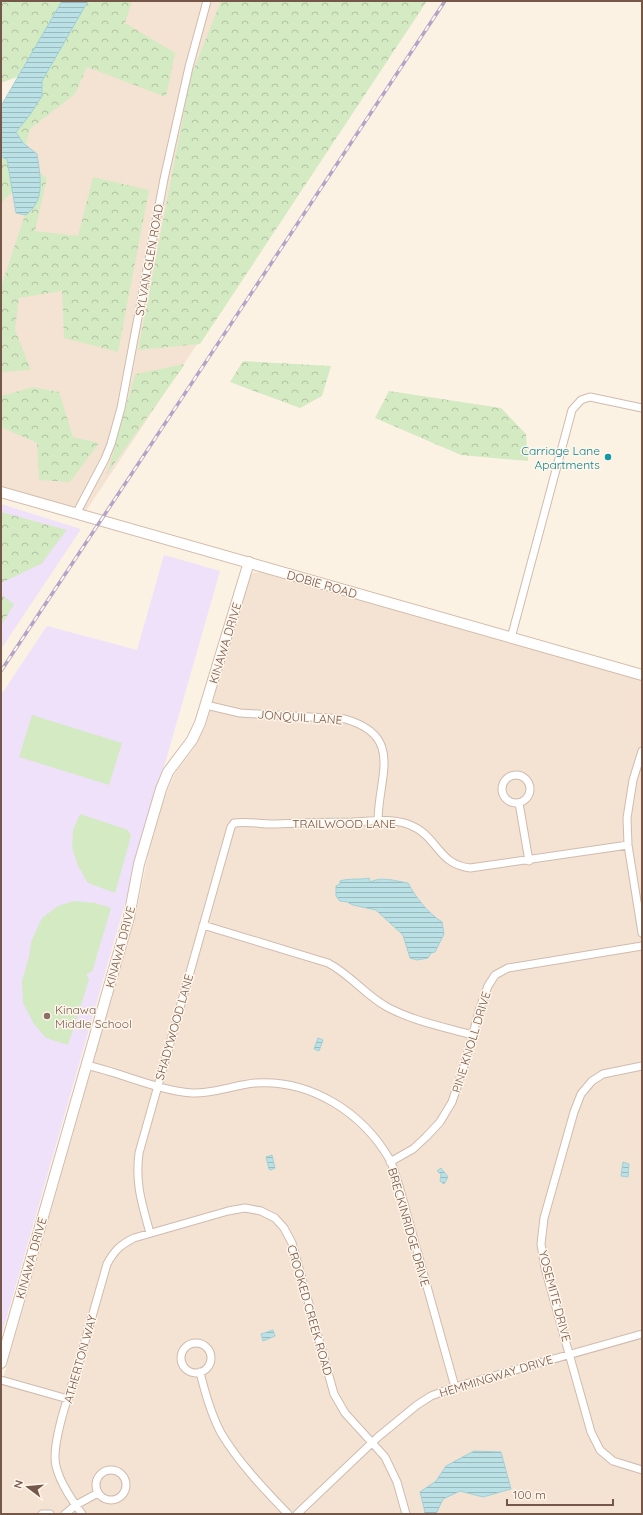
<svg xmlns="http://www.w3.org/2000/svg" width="643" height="1515" viewBox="0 0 643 1515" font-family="Quicksand,sans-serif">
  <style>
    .residential { fill: #f4e3d3 }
    .education { fill: #efe1f9 }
    .grass { fill: #d4eac3 }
    .forest { fill: url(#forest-crowns) }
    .water { fill: url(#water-rules); stroke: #9fd1d8 }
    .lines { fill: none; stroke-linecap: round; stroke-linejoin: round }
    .street-casing { stroke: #d0bbae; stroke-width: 9 }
    .secondary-casing { stroke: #d3bbab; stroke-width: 12 }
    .street { stroke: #fff; stroke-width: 7 }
    .secondary { stroke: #fff; stroke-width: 10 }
    .rail-casing { stroke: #b4a3c6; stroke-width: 3.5 }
    .rail { stroke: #fff6eb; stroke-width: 2; stroke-dasharray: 6; stroke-linecap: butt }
    .culture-dot { fill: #0f9aa8; stroke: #fff6eb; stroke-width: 1.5 }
    .education-dot { fill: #8d6e63; stroke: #fff6eb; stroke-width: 1.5 }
    .labels { text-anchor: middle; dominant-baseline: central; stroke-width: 3; stroke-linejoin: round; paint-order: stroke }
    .street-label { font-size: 12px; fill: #75574a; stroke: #fff6eb }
    .culture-label { font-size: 12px; fill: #0d838f; stroke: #fff6eb; text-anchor: end }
    .education-label { font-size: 12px; fill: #785e54; stroke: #fff6eb; text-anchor: start }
  </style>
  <defs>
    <pattern id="forest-crowns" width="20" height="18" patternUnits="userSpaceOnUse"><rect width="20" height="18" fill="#d4eac3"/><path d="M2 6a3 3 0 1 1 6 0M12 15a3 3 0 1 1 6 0" fill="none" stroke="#b1c0a0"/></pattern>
    <pattern id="water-rules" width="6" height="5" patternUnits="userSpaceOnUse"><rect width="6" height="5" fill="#b9e1e6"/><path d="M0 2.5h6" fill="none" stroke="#9bb9bc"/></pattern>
  </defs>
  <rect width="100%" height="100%" fill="#fcf2e4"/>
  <!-- residential -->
  <path class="residential" d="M 90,1 L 426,1 L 86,511 L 1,486 L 1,159 Z
    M 260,572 L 642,679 L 642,1514 L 1,1514 L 1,1386 L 137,909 L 148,855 L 164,799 L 174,775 L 194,748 L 206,725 L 249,578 L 253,573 Z"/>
  <!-- education -->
  <path class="education" d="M 1,504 L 81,529 L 1,649 Z
    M 164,555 L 220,571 L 1,1337 L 1,695 L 47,626 L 137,650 Z"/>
  <!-- grass -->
  <path class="grass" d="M 32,715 L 122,743 L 109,785 L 19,757 Z
    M 80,814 L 128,830 L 131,836 L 115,893 L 88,883 L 78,866 L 72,847 L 73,830 Z
    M 74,901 L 95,903 L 111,908 L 92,972 L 86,974 L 89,980 L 68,1045 L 46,1038 L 34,1024 L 23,1003 L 22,981 L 29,957 L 31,942 L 42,918 L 58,906 Z"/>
  <!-- forest -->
  <path class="forest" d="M 1,1 L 132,1 L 125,23 L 175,53 L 166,97 L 87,67 L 75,94 L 30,129 L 16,188 L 1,203 L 1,157 L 46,66 L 1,83 Z
    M 221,1 L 427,1 L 200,344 L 138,350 L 191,76 Z
    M 39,172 L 47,178 L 35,231 L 78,236 L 93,177 L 149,190 L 118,352 L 64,338 L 62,291 L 19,298 L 15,330 L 31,370 L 1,372 L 1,287 Z
    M 243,361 L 331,366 L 322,396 L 300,408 L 230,382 Z
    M 185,364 L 107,474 L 135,374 Z
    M 33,387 L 59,392 L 73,437 L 99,443 L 70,482 L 39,480 L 37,443 L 1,427 L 1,396 Z
    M 389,391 L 501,408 L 526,434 L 528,461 L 461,455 L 375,418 Z
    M 1,512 L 67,530 L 41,564 L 1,583 Z
    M 1,595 L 14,604 L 1,626 Z"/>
  <!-- water -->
  <path class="water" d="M 62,1 L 88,1 L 42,81 L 42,96 L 29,116 L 16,132 L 23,143 L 37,154 C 39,168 44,192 35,205 C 33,209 29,212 26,215 L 16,213 L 7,159 L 1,157 L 1,106 Z
    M 369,878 L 370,882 C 382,876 395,881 408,883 C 416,898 428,913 442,922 L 444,934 L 435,952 L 431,953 L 428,958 L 417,960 L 410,958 L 403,935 L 376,910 L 353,905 L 347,902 L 340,901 L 336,896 L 336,886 L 340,884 L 340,881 C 349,878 359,880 369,878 Z
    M 318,1038 L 323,1040 L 319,1051 L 314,1049 Z
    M 272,1155 L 275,1168 L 271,1170 L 269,1169 L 266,1157 Z
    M 623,1162 L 629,1164 L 628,1177 L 621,1176 Z
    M 441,1168 L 448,1177 L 444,1184 L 440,1181 L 441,1174 L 437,1171 Z
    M 273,1330 L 275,1336 L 263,1341 L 261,1334 Z
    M 474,1451 L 501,1452 L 511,1489 L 483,1497 L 460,1491 L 443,1499 L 436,1514 L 423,1514 L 425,1512 L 420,1492 L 436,1481 L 446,1466 Z"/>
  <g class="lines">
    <!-- street casing -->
    <g class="street-casing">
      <path id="street" d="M 76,514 L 105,459 L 111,444 L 121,408 L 164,179 L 189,67 L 207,1
        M 511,638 L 572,410 L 581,400 L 590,397 L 642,408
        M 206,705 L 240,713 L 345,719 C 405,736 378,777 378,821
        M 642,751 L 633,780 L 627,818 L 628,845 L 642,933
        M502 789a14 14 0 1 1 28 0a14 14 0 1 1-28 0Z
        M 519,803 L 529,861
        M 203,925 L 328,963 C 351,975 365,995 387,1007 C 413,1021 444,1027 472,1035
        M 86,1065 C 122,1073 156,1090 192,1093 C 213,1094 234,1085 255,1083 C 311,1079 363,1113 390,1160 C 394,1168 396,1178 399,1186 L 455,1387
        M 642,1066 L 603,1074 L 592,1081 L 581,1094 L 574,1112 L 544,1218 L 541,1244 L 545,1268 L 591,1432 L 600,1450 L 613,1461 L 642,1470
        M 390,1162 L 413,1149 L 426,1137 L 440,1122 L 452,1102 L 464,1066 L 480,1008 L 488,986 L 495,975 L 508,968 L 642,946
        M 150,1233 C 142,1204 135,1184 139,1153 L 231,827 L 234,823 C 247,821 260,824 273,824 C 300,823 326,822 353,822 C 372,821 392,818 410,825 C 438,836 437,864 470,868 L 628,845
        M181 1358a15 15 0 1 1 30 0a15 15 0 1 1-30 0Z
        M 200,1372 C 205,1393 211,1414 221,1433 C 239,1463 264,1489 288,1514
        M 1,1380 L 68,1399
        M96 1485a15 15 0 1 1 30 0a15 15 0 1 1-30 0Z
        M 42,1514 L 50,1514
        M 65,1514 L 76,1505 L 98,1493
        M 82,1514 C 72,1500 60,1483 56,1466 C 50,1443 73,1383 80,1359 C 89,1327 98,1296 107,1264 C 114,1251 120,1245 134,1238 L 228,1211 L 245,1208 L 261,1211 L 275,1218 L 284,1228 L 292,1243 L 334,1394 L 345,1413 L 385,1457 L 397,1482 L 406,1514
        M 297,1514 L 378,1437 L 417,1405 L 431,1396 L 455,1387 L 642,1334"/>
    </g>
    <!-- secondary casing -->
    <g class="secondary-casing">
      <path id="secondary" d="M 1,492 L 642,675
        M 1,1363 L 129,917 L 139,864 L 161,789 L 168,772 L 192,740 L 200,723 L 249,562"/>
    </g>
    <!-- street -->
    <use href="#street" class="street"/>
    <!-- secondary -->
    <use href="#secondary" class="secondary"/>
    <!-- rail casing -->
    <g class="rail-casing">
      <path id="rail" d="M 1,671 L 445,1"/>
    </g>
    <!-- rail -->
    <use href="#rail" class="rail"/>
  </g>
  <!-- markers -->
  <circle class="culture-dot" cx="608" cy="457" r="4"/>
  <circle class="education-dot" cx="47" cy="1016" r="4"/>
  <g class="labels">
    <!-- street labels -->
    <g class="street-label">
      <text transform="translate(149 260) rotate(-80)">SYLVAN GLEN ROAD</text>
      <text transform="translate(322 584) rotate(16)">DOBIE ROAD</text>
      <text transform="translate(225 643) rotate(-73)">KINAWA DRIVE</text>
      <text transform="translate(300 717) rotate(4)">JONQUIL LANE</text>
      <text x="344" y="823">TRAILWOOD LANE</text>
      <text transform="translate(120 947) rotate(-75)">KINAWA DRIVE</text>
      <text transform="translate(174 1027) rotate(-74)">SHADYWOOD LANE</text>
      <text transform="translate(471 1042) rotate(-73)">PINE KNOLL DRIVE</text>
      <text transform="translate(409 1227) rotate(74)">BRECKINRIDGE DRIVE</text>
      <text transform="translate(31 1258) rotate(-74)">KINAWA DRIVE</text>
      <text transform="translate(555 1296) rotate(75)">YOSEMITE DRIVE</text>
      <text transform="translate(310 1310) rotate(74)">CROOKED CREEK ROAD</text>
      <text transform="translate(80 1359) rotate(-74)">ATHERTON WAY</text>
      <text transform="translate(496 1376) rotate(-17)">HEMMINGWAY DRIVE</text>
    </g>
    <!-- culture labels -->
    <g class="culture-label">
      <text x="600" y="450">Carriage Lane<tspan x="600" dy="14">Apartments</tspan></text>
    </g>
    <!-- education labels -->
    <g class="education-label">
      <text x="55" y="1009">Kinawa<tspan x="55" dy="14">Middle School</tspan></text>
    </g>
  </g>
  <!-- border -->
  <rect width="643" height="1515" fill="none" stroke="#75574a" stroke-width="4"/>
  <!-- north arrow -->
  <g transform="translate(28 1487) rotate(286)" stroke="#fff6eb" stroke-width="3" paint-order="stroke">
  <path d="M0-3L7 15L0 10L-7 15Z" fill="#75574a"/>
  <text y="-6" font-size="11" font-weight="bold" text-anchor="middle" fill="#75574a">N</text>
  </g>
  <!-- scale -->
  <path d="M507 1499v6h106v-6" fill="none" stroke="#75574a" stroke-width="2"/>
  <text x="513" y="1499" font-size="12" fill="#75574a" stroke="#fff6eb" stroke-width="3" paint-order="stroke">100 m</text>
</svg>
